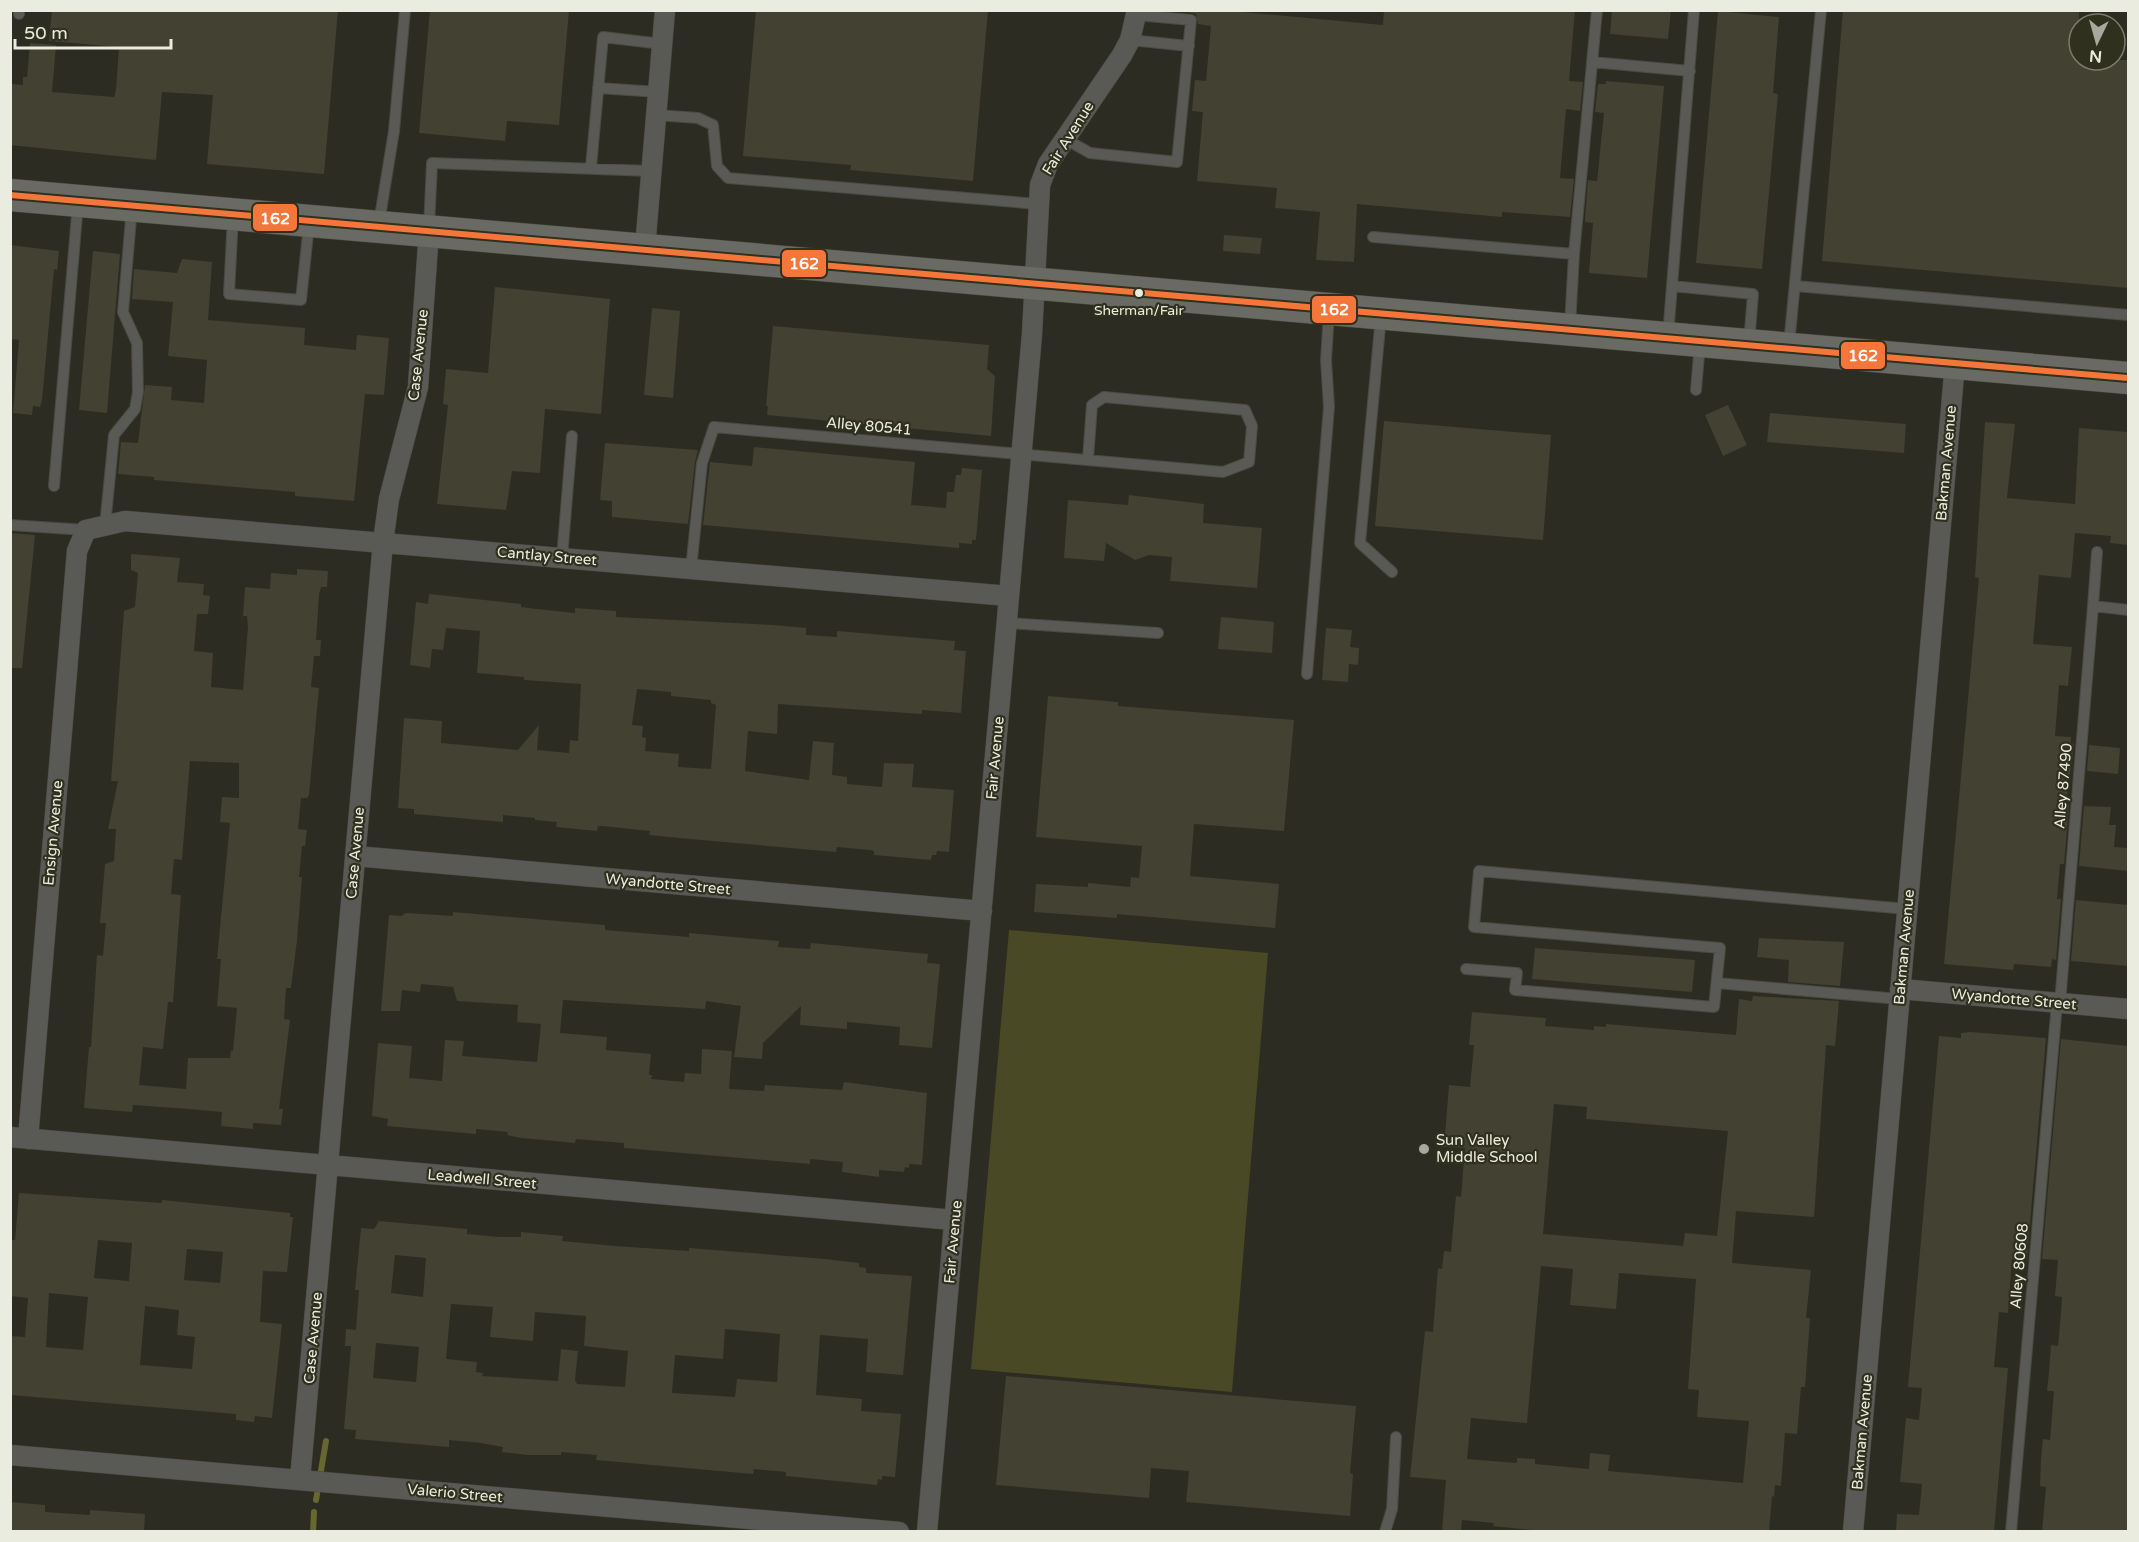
<svg xmlns="http://www.w3.org/2000/svg" width="2139" height="1542" viewBox="0 0 2139 1542" font-family="'Varela Round',sans-serif">
  <style>
    .green { fill: #494925 }
    .lines { fill: none; stroke-linecap: round; stroke-linejoin: round }
    .stream { stroke: #676732; stroke-width: 6 }
    .building { fill: #424132; fill-rule: evenodd }
    .lane-casing { stroke: #4a4a41; stroke-width: 12 }
    .street-casing { stroke: #4a4a41; stroke-width: 21 }
    .primary-casing { stroke: #4a4a41; stroke-width: 33 }
    .lane { stroke: #595955; stroke-width: 10 }
    .street { stroke: #595955; stroke-width: 20 }
    .primary { stroke: #696a64; stroke-width: 32 }
    .bus-1-casing { stroke: #30301e; stroke-width: 10 }
    .bus-1 { stroke: #f5763a; stroke-width: 6 }
    .bus-dot { fill: #ebece0; stroke: #30301e; stroke-width: 2 }
    .poi-dot { fill: #a8a99e; stroke: #30301e; stroke-width: 2 }
    .labels { text-anchor: middle; dominant-baseline: central; stroke-width: 4.5; stroke-linejoin: round; paint-order: stroke }
    .bus-label { font-size: 14px; fill: #ebece0; stroke: #30301e }
    .street-label { font-size: 15px; fill: #ebece0; stroke: #30301e }
    .poi-label { font-size: 15px; fill: #ebece0; stroke: #30301e; text-anchor: start }
    .line-badge { stroke: #30301e; stroke-width: 2 }
    .badge-label { font-size: 16px; text-anchor: middle; font-weight: bold; fill: #fff }
  </style>
  <rect width="100%" height="100%" fill="#2c2c22"/>
  <!-- green -->
  <path class="green" d="M 1009,930 L 1268,953 L 1232,1392 L 971,1369 Z"/>
  <g class="lines">
    <!-- stream -->
    <path class="stream" d="M 316,1500 L 326,1441
      M 313,1532 L 314,1512"/>
  </g>
  <!-- building -->
  <path class="building" d="M 52,10 L 338,10 L 324,174 L 207,164 L 213,95 L 162,92 L 156,160 L 10,145 L 10,88 L 12,84 L 23,85 L 23,77 L 27,77 L 30,43 L 56,45 L 52,92 L 114,97 L 116,90 L 119,47 L 49,41 Z
    M 430,10 L 569,10 L 559,125 L 507,121 L 505,141 L 419,133 Z
    M 756,10 L 988,10 L 973,181 L 850,170 L 851,165 L 743,156 Z
    M 1179,10 L 1222,10 L 1383,25 L 1384,10 L 1575,10 L 1569,81 L 1583,82 L 1580,111 L 1566,109 L 1560,178 L 1574,179 L 1570,217 L 1502,212 L 1502,217 L 1357,204 L 1354,262 L 1316,260 L 1320,212 L 1275,208 L 1277,188 L 1197,181 L 1203,112 L 1192,111 L 1195,80 L 1206,81 L 1211,26 L 1198,24 L 1196,14 Z
    M 1612,10 L 1671,10 L 1668,39 L 1610,34 Z
    M 1843,10 L 2079,10 L 2079,60 L 2128,60 L 2128,288 L 1822,261 Z
    M 1718,11 L 1779,17 L 1773,93 L 1778,94 L 1762,269 L 1696,263 Z
    M 1606,81 L 1664,86 L 1647,278 L 1589,273 L 1593,223 L 1585,222 L 1585,219 L 1588,180 L 1597,181 L 1604,113 L 1595,112 L 1598,84 L 1606,84 Z
    M 1224,235 L 1262,238 L 1260,254 L 1223,251 Z
    M 10,245 L 59,251 L 57,270 L 54,269 L 42,400 L 40,407 L 33,406 L 32,415 L 13,413 L 19,340 L 10,339 Z
    M 93,251 L 120,254 L 107,413 L 79,410 Z
    M 182,259 L 212,262 L 208,320 L 305,328 L 304,345 L 356,350 L 357,335 L 389,338 L 384,395 L 365,394 L 354,501 L 295,496 L 295,492 L 154,480 L 154,477 L 118,474 L 121,442 L 138,443 L 145,385 L 172,387 L 171,400 L 204,403 L 207,360 L 168,356 L 173,302 L 132,299 L 134,269 L 177,273 Z
    M 495,287 L 610,299 L 601,414 L 545,409 L 540,473 L 512,471 L 506,510 L 437,504 L 448,405 L 443,404 L 446,369 L 488,373 Z
    M 652,308 L 680,311 L 673,398 L 644,395 Z
    M 773,326 L 989,345 L 987,369 L 995,376 L 991,436 L 767,415 L 768,406 L 766,406 Z
    M 1728,405 L 1747,445 L 1723,456 L 1705,415 Z
    M 1770,413 L 1906,424 L 1904,453 L 1767,442 Z
    M 1384,421 L 1551,435 L 1543,540 L 1375,526 Z
    M 1985,422 L 2015,424 L 2007,498 L 2075,504 L 2079,428 L 2128,432 L 2128,545 L 2110,543 L 2111,536 L 2075,533 L 2071,578 L 2039,575 L 2033,644 L 2072,647 L 2068,686 L 2059,685 L 2055,736 L 2071,737 L 2071,743 L 2074,744 L 2066,804 L 2069,805 L 2064,864 L 2060,864 L 2057,899 L 2061,899 L 2056,960 L 2052,959 L 2051,967 L 2014,964 L 2013,970 L 1944,964 L 1979,578 L 1975,577 Z
    M 605,443 L 698,450 L 695,462 L 688,524 L 612,517 L 612,501 L 600,500 Z
    M 754,447 L 915,462 L 911,505 L 946,508 L 947,492 L 954,492 L 956,475 L 961,475 L 962,468 L 982,470 L 976,540 L 972,540 L 972,544 L 959,543 L 959,548 L 703,525 L 710,462 L 752,466 Z
    M 1129,495 L 1204,504 L 1203,523 L 1262,528 L 1257,588 L 1170,581 L 1172,557 L 1149,555 L 1135,560 L 1106,543 L 1104,561 L 1064,558 L 1068,500 L 1128,505 Z
    M 10,533 L 35,535 L 22,668 L 10,668 Z
    M 131,554 L 180,558 L 177,582 L 204,584 L 203,595 L 210,596 L 208,614 L 197,614 L 194,651 L 213,653 L 211,687 L 243,690 L 248,627 L 247,616 L 243,616 L 245,587 L 270,589 L 271,573 L 297,575 L 297,569 L 328,571 L 327,587 L 321,587 L 319,594 L 316,640 L 321,640 L 320,656 L 314,656 L 311,687 L 319,688 L 309,795 L 307,798 L 301,798 L 298,829 L 307,830 L 305,846 L 302,846 L 299,877 L 302,877 L 297,940 L 291,988 L 286,988 L 284,1019 L 290,1020 L 279,1109 L 283,1109 L 281,1125 L 253,1123 L 253,1129 L 221,1126 L 222,1112 L 189,1109 L 133,1105 L 132,1112 L 84,1108 L 89,1047 L 91,1047 L 97,955 L 103,956 L 106,923 L 100,923 L 105,864 L 114,861 L 116,829 L 108,829 L 118,781 L 111,781 L 124,611 L 135,607 L 138,573 L 131,570 ZM 190,761 L 239,763 L 239,798 L 222,797 L 220,822 L 230,823 L 217,959 L 221,959 L 217,1006 L 237,1008 L 233,1051 L 231,1051 L 230,1058 L 188,1058 L 186,1089 L 139,1085 L 143,1047 L 163,1049 L 168,1002 L 173,1002 L 181,895 L 171,894 L 174,859 L 182,860 Z
    M 429,594 L 521,604 L 521,607 L 537,609 L 575,613 L 575,608 L 616,611 L 616,617 L 774,625 L 806,628 L 806,635 L 837,637 L 837,631 L 955,641 L 954,650 L 966,651 L 961,713 L 922,710 L 922,714 L 778,704 L 777,734 L 748,731 L 745,771 L 809,780 L 813,741 L 834,743 L 832,775 L 847,777 L 847,784 L 882,787 L 884,763 L 914,764 L 912,787 L 954,790 L 949,852 L 937,851 L 936,855 L 932,855 L 931,860 L 874,855 L 874,851 L 870,850 L 837,847 L 836,852 L 679,838 L 649,835 L 650,831 L 602,826 L 598,826 L 597,831 L 556,827 L 557,822 L 535,820 L 535,818 L 503,815 L 503,822 L 414,814 L 414,809 L 398,808 L 404,718 L 442,721 L 441,743 L 518,750 L 539,725 L 537,750 L 569,753 L 570,740 L 578,741 L 581,684 L 524,680 L 524,677 L 477,673 L 480,631 L 446,628 L 443,650 L 432,649 L 430,668 L 410,665 L 416,602 L 428,604 ZM 637,689 L 671,692 L 671,696 L 711,700 L 711,703 L 716,705 L 711,769 L 678,767 L 679,754 L 645,751 L 646,738 L 642,737 L 643,726 L 632,725 Z
    M 1221,617 L 1274,622 L 1272,653 L 1218,649 Z
    M 1326,628 L 1352,630 L 1350,647 L 1359,648 L 1358,665 L 1349,664 L 1348,682 L 1322,680 Z
    M 1048,696 L 1118,702 L 1118,706 L 1294,720 L 1284,831 L 1194,824 L 1190,876 L 1279,884 L 1275,928 L 1117,914 L 1117,918 L 1034,912 L 1036,884 L 1088,887 L 1088,883 L 1130,887 L 1131,877 L 1139,878 L 1142,846 L 1036,837 Z
    M 2089,745 L 2120,748 L 2118,774 L 2087,771 Z
    M 2084,806 L 2111,807 L 2109,825 L 2116,825 L 2114,847 L 2128,848 L 2128,871 L 2079,866 Z
    M 2076,900 L 2128,905 L 2128,966 L 2071,961 Z
    M 453,912 L 605,925 L 605,930 L 689,937 L 689,933 L 779,941 L 778,947 L 810,949 L 811,943 L 928,954 L 927,963 L 940,964 L 932,1048 L 899,1045 L 900,1027 L 847,1022 L 847,1029 L 800,1025 L 801,1006 L 763,1043 L 762,1059 L 734,1057 L 741,1006 L 706,1001 L 705,1009 L 563,1000 L 560,1033 L 607,1037 L 606,1050 L 651,1054 L 649,1075 L 652,1075 L 651,1079 L 684,1082 L 685,1073 L 701,1074 L 702,1049 L 732,1051 L 729,1089 L 764,1091 L 765,1085 L 842,1090 L 844,1082 L 927,1093 L 922,1165 L 909,1164 L 909,1168 L 905,1167 L 904,1172 L 879,1170 L 879,1177 L 842,1172 L 843,1162 L 810,1159 L 810,1164 L 624,1148 L 624,1143 L 576,1139 L 575,1143 L 555,1141 L 521,1138 L 507,1135 L 508,1132 L 476,1129 L 476,1134 L 387,1126 L 388,1119 L 372,1116 L 378,1043 L 412,1046 L 409,1078 L 442,1081 L 445,1040 L 464,1041 L 462,1056 L 537,1062 L 541,1024 L 517,1022 L 518,1005 L 457,1001 L 453,987 L 421,984 L 420,992 L 402,990 L 400,1011 L 381,1011 L 389,915 L 401,916 L 406,913 L 453,916 Z
    M 1759,938 L 1844,942 L 1840,986 L 1788,982 L 1789,960 L 1757,957 Z
    M 1535,948 L 1695,960 L 1692,992 L 1532,979 Z
    M 1753,996 L 1839,1001 L 1835,1046 L 1826,1045 L 1814,1217 L 1736,1211 L 1732,1263 L 1811,1270 L 1806,1318 L 1810,1318 L 1805,1387 L 1801,1387 L 1797,1434 L 1785,1433 L 1781,1486 L 1775,1485 L 1774,1497 L 1772,1496 L 1769,1532 L 1551,1532 L 1493,1526 L 1494,1523 L 1462,1520 L 1461,1532 L 1442,1532 L 1446,1480 L 1410,1477 L 1425,1331 L 1433,1332 L 1438,1268 L 1442,1269 L 1444,1251 L 1451,1252 L 1456,1196 L 1461,1197 L 1465,1148 L 1444,1147 L 1449,1085 L 1470,1087 L 1474,1045 L 1469,1045 L 1472,1012 L 1546,1018 L 1545,1026 L 1594,1030 L 1594,1026 L 1606,1027 L 1606,1024 L 1736,1035 L 1739,999 L 1752,1001 ZM 1554,1104 L 1587,1107 L 1586,1119 L 1728,1131 L 1717,1236 L 1685,1233 L 1683,1246 L 1543,1234 ZM 1541,1266 L 1573,1269 L 1570,1305 L 1616,1309 L 1619,1273 L 1696,1279 L 1688,1389 L 1699,1390 L 1697,1417 L 1749,1421 L 1743,1483 L 1608,1471 L 1610,1455 L 1590,1453 L 1589,1469 L 1535,1464 L 1535,1459 L 1517,1458 L 1517,1463 L 1467,1459 L 1471,1418 L 1527,1423 Z
    M 1970,1032 L 2046,1038 L 2027,1258 L 2012,1259 L 2008,1313 L 1999,1312 L 1994,1367 L 2008,1368 L 1994,1532 L 1896,1532 L 1897,1514 L 1919,1515 L 1922,1484 L 1900,1482 L 1906,1418 L 1919,1420 L 1922,1388 L 1908,1387 L 1939,1036 L 1961,1038 L 1961,1033 Z
    M 2061,1039 L 2128,1046 L 2128,1532 L 2042,1532 L 2046,1487 L 2040,1486 L 2041,1459 L 2043,1439 L 2050,1440 L 2054,1391 L 2047,1391 L 2049,1372 L 2051,1345 L 2058,1346 L 2061,1313 L 2062,1297 L 2055,1296 L 2058,1260 L 2042,1259 Z
    M 19,1193 L 162,1203 L 162,1200 L 290,1213 L 290,1217 L 293,1217 L 287,1272 L 263,1271 L 260,1322 L 282,1324 L 272,1418 L 255,1416 L 254,1422 L 236,1420 L 236,1414 L 10,1395 L 10,1336 L 25,1337 L 28,1298 L 10,1296 L 10,1240 L 15,1240 ZM 98,1240 L 132,1243 L 129,1281 L 94,1278 ZM 187,1249 L 223,1252 L 220,1283 L 184,1280 ZM 49,1293 L 88,1297 L 83,1350 L 46,1347 ZM 145,1306 L 179,1310 L 177,1335 L 195,1337 L 192,1369 L 140,1365 Z
    M 379,1221 L 467,1229 L 467,1234 L 499,1237 L 521,1237 L 521,1232 L 563,1236 L 562,1241 L 615,1246 L 689,1251 L 689,1248 L 825,1259 L 859,1263 L 859,1267 L 866,1268 L 866,1273 L 912,1276 L 903,1375 L 866,1372 L 868,1339 L 820,1335 L 816,1395 L 862,1399 L 861,1411 L 901,1414 L 895,1477 L 882,1476 L 882,1480 L 878,1479 L 877,1485 L 786,1476 L 786,1472 L 754,1469 L 753,1474 L 596,1460 L 597,1455 L 561,1452 L 561,1455 L 528,1455 L 502,1452 L 503,1447 L 481,1443 L 449,1440 L 449,1447 L 355,1439 L 356,1430 L 344,1429 L 351,1346 L 345,1346 L 346,1329 L 356,1330 L 359,1290 L 355,1290 L 361,1228 L 374,1229 ZM 395,1255 L 426,1258 L 423,1297 L 391,1293 ZM 451,1304 L 493,1307 L 490,1337 L 533,1341 L 535,1312 L 586,1316 L 584,1346 L 628,1351 L 625,1387 L 577,1384 L 575,1380 L 578,1351 L 561,1349 L 558,1381 L 482,1376 L 483,1373 L 476,1372 L 477,1362 L 446,1359 ZM 725,1329 L 780,1334 L 777,1382 L 737,1379 L 735,1397 L 672,1393 L 675,1355 L 723,1359 ZM 376,1343 L 419,1347 L 416,1382 L 373,1378 Z
    M 1006,1376 L 1356,1406 L 1350,1473 L 1353,1474 L 1350,1516 L 1186,1502 L 1189,1471 L 1151,1468 L 1149,1498 L 996,1485 Z
    M 10,1502 L 45,1505 L 45,1512 L 90,1515 L 90,1510 L 145,1514 L 144,1532 L 10,1532 Z"/>
  <g class="lines">
    <!-- lane casing -->
    <g class="lane-casing">
      <path id="lane" d="M 19,14 L 19,10
        M 1130,40 L 1189,46
        M 1592,62 L 1690,71
        M 598,88 L 658,92
        M 656,115 L 698,118 L 713,125 L 717,166 L 728,178 L 1038,204
        M 1065,139 L 1090,153 L 1177,162 L 1191,20 L 1137,15
        M 591,167 L 603,37 L 662,44
        M 233,216 L 229,294 L 301,300 L 309,224
        M 379,223 L 394,131 L 405,10
        M 429,228 L 432,163 L 651,171
        M 1373,237 L 1574,254 L 1570,326
        M 1574,254 L 1597,10
        M 1672,286 L 1753,294 L 1749,343
        M 1795,286 L 2128,315
        M 1381,316 L 1360,543 L 1392,572
        M 1668,336 L 1694,10
        M 1789,345 L 1821,10
        M 1696,390 L 1700,343
        M 54,486 L 78,203
        M 10,525 L 86,530
        M 105,526 L 114,435 L 135,409 L 138,392 L 137,343 L 123,312 L 132,207
        M 562,558 L 572,436
        M 691,569 L 702,463 L 714,427 L 1223,472 L 1249,462 L 1252,426 L 1245,410 L 1104,397 L 1092,405 L 1088,459
        M 2093,606 L 2097,552
        M 1007,623 L 1158,633
        M 1307,674 L 1329,407 L 1326,360 L 1329,312
        M 1466,969 L 1517,973 L 1515,990 L 1714,1007 L 1720,948 L 1474,927 L 1479,871 L 1907,909
        M 1717,983 L 1899,999
        M 2060,1003 L 2093,606 L 2128,610
        M 1385,1532 L 1392,1509 L 1396,1437
        M 2011,1532 L 2057,1003"/>
    </g>
    <!-- street casing -->
    <g class="street-casing">
      <path id="street" d="M 645,248 L 665,10
        M 355,856 L 982,911
        M 1900,989 L 2128,1009
        M 10,1137 L 954,1220
        M 28,1139 L 77,551 L 86,530 L 125,521 L 1009,596
        M 10,1455 L 899,1532
        M 300,1480 L 383,542 L 389,499 L 418,387 L 429,231
        M 927,1532 L 1032,334 L 1040,185 L 1048,164 L 1122,55 L 1130,40 L 1137,10
        M 1853,1532 L 1955,363"/>
    </g>
    <!-- primary casing -->
    <g class="primary-casing">
      <path id="primary" d="M 10,195 L 2128,378"/>
    </g>
    <!-- lane -->
    <use href="#lane" class="lane"/>
    <!-- street -->
    <use href="#street" class="street"/>
    <!-- primary -->
    <use href="#primary" class="primary"/>
    <!-- bus-1 casing -->
    <g class="bus-1-casing">
      <path id="bus-1" d="M 10,195 L 2128,378"/>
    </g>
    <!-- bus-1 -->
    <use href="#bus-1" class="bus-1"/>
  </g>
  <!-- markers -->
  <circle class="bus-dot" cx="1139" cy="293" r="5"/>
  <circle class="poi-dot" cx="1424" cy="1149" r="6"/>
  <g class="labels">
    <!-- bus labels -->
    <g class="bus-label">
      <text x="1139" y="310">Sherman/Fair</text>
    </g>
    <!-- street labels -->
    <g class="street-label">
      <text transform="translate(1068 138) rotate(-58)">Fair Avenue</text>
      <text transform="translate(418 355) rotate(-84)">Case Avenue</text>
      <text transform="translate(869 426) rotate(5)">Alley 80541</text>
      <text transform="translate(1946 463) rotate(-85)">Bakman Avenue</text>
      <text transform="translate(547 556) rotate(5)">Cantlay Street</text>
      <text transform="translate(995 758) rotate(-85)">Fair Avenue</text>
      <text transform="translate(2063 786) rotate(-85)">Alley 87490</text>
      <text transform="translate(53 833) rotate(-85)">Ensign Avenue</text>
      <text transform="translate(355 853) rotate(-85)">Case Avenue</text>
      <text transform="translate(668 884) rotate(5)">Wyandotte Street</text>
      <text transform="translate(1904 947) rotate(-85)">Bakman Avenue</text>
      <text transform="translate(2014 999) rotate(5)">Wyandotte Street</text>
      <text transform="translate(482 1179) rotate(5)">Leadwell Street</text>
      <text transform="translate(953 1242) rotate(-85)">Fair Avenue</text>
      <text transform="translate(2019 1266) rotate(-85)">Alley 80608</text>
      <text transform="translate(313 1338) rotate(-85)">Case Avenue</text>
      <text transform="translate(1862 1432) rotate(-85)">Bakman Avenue</text>
      <text transform="translate(455 1493) rotate(5)">Valerio Street</text>
    </g>
    <!-- poi labels -->
    <g class="poi-label">
      <text x="1436" y="1140">Sun Valley<tspan x="1436" dy="17">Middle School</tspan></text>
    </g>
  </g>
  <g class="line-badge">
    <rect x="252" y="203" width="46" height="29" rx="6" fill="#f5763a"/>
    <rect x="781" y="249" width="46" height="29" rx="6" fill="#f5763a"/>
    <rect x="1311" y="295" width="46" height="29" rx="6" fill="#f5763a"/>
    <rect x="1840" y="341" width="46" height="29" rx="6" fill="#f5763a"/>
  </g>
  <g class="badge-label">
    <text x="275" y="224">162</text>
    <text x="804" y="269">162</text>
    <text x="1334" y="315">162</text>
    <text x="1863" y="361">162</text>
  </g>
  <!-- border -->
  <rect width="2139" height="1542" fill="none" stroke="#ebece0" stroke-width="24"/>
  <!-- north arrow -->
  <g transform="translate(2097 42) rotate(185)"><circle r="28" fill="#30301e" stroke="#7b7b6c" stroke-width="1.5"/>
  <path d="M0-4.5L10 22L0 15L-10 22Z" fill="#a8a99e"/>
  <text y="-9" font-size="16" font-weight="bold" text-anchor="middle" fill="#ebece0">N</text>
  </g>
  <!-- scale -->
  <path d="M15 39v9h156v-9" fill="none" stroke="#ebece0" stroke-width="3"/>
  <text x="24" y="39" font-size="18" fill="#ebece0" stroke="#30301e" stroke-width="4.5" paint-order="stroke">50 m</text>
</svg>
